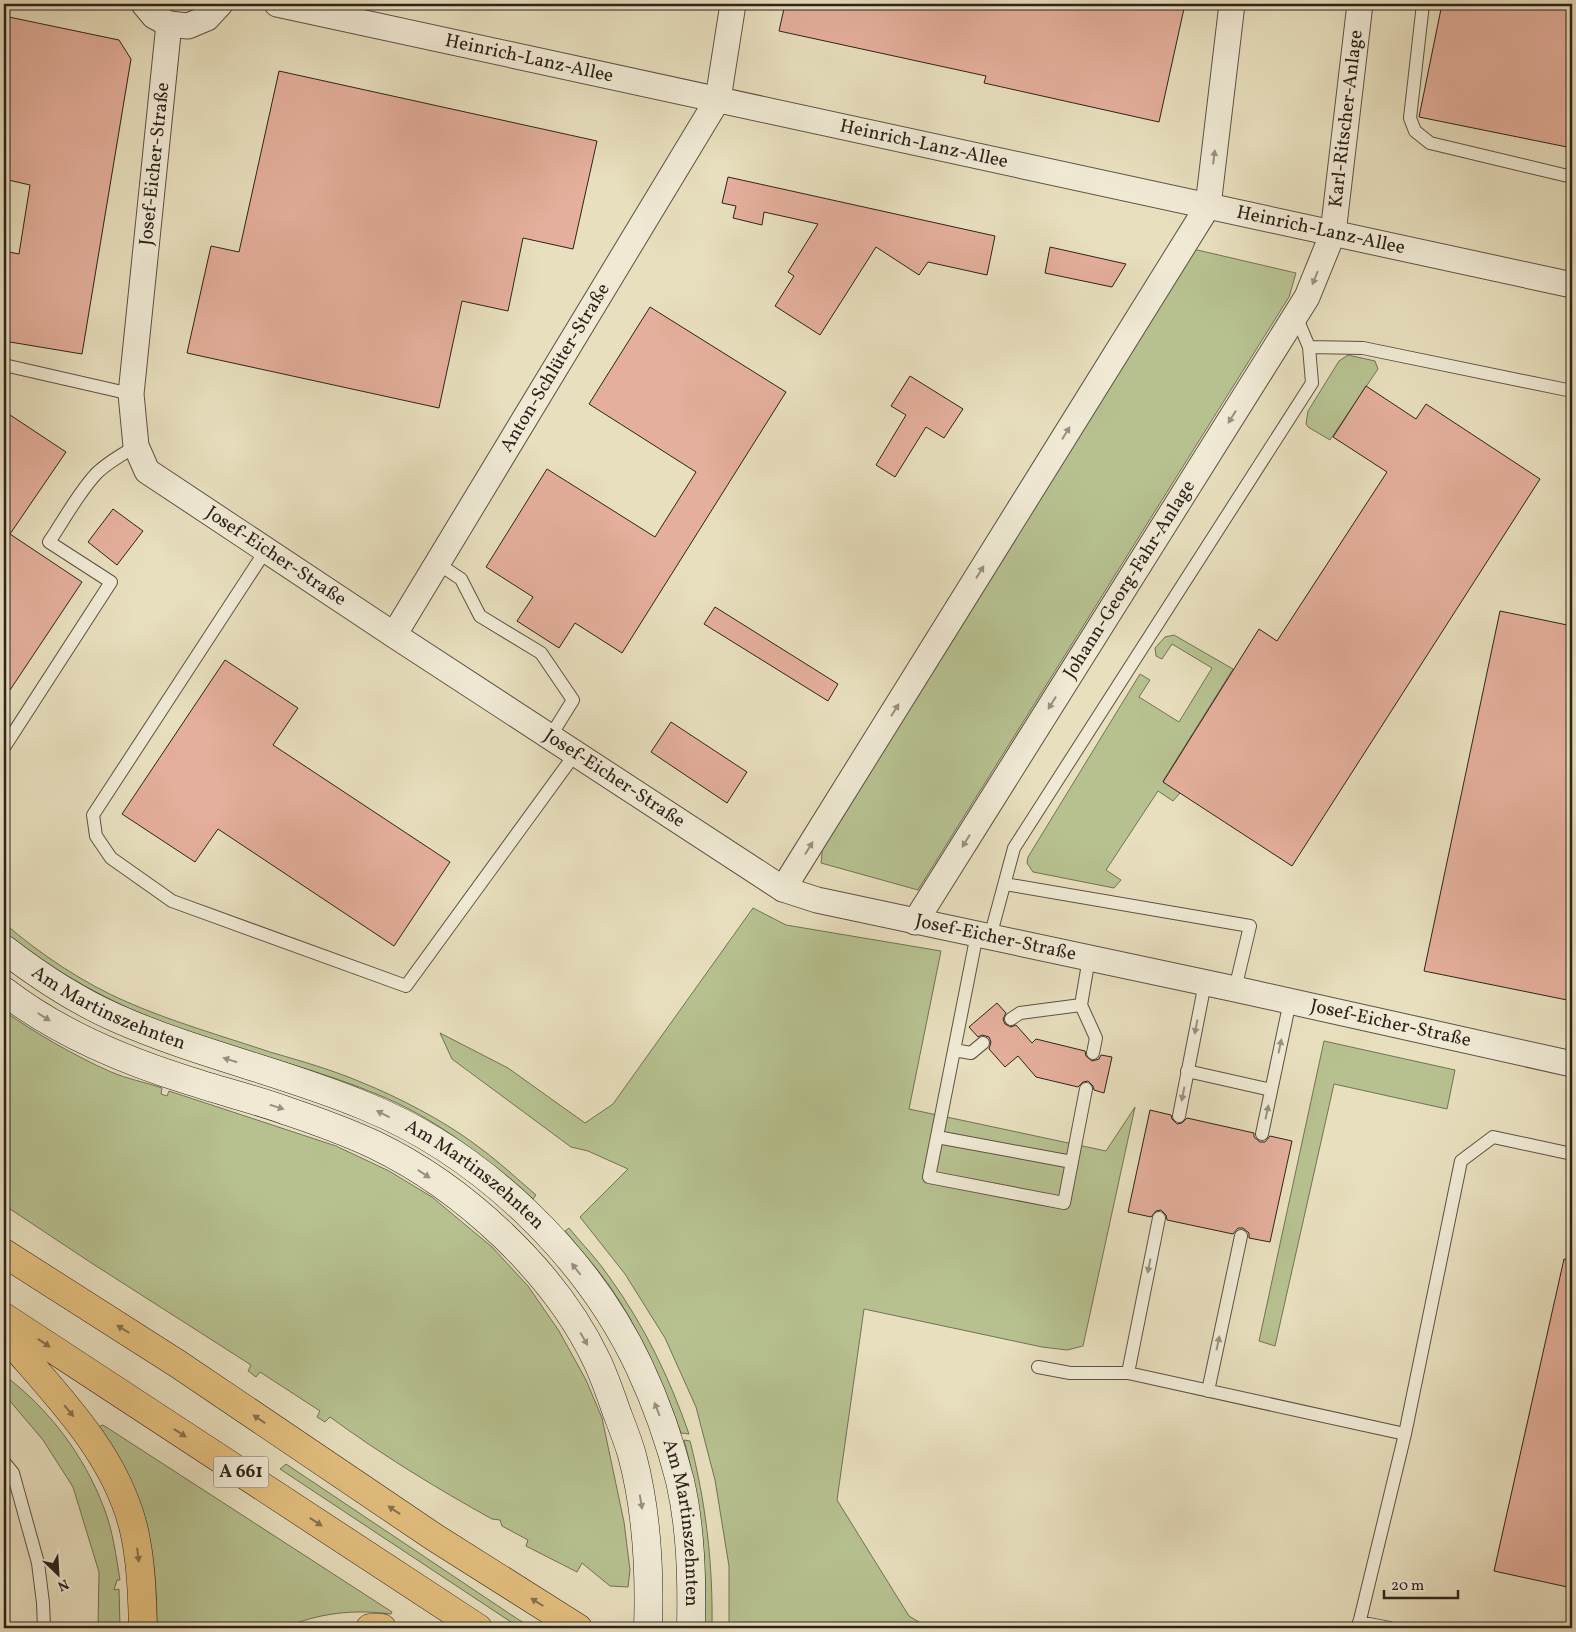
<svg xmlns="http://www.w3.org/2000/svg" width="1576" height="1632" viewBox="0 0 1576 1632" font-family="Vollkorn,serif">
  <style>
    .green { fill: #b7c190; stroke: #727256 }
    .building { fill: #e4af9c; stroke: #2d231b }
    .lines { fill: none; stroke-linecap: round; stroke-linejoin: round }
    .lane-casing { stroke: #5c5244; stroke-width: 14 }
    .street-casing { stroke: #5c5244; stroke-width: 27 }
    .secondary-casing { stroke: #2d231b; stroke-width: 29 }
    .highway-casing { stroke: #2d231b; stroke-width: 29 }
    .lane { stroke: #f0ead5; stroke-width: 12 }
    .street { stroke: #f0ead5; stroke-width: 25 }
    .secondary { stroke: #f0ead5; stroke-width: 28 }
    .highway { stroke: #e4c07f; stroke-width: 28 }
    .oneway { fill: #989081 }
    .oneway2 { fill: #88724d }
    .labels { text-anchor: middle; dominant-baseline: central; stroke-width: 4; stroke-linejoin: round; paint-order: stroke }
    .shield { fill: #f0ead5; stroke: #685f53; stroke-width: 1 }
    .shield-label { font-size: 18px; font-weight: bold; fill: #2d231b }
    .street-label { font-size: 19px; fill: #2d231b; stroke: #f0ead5 }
  </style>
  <rect width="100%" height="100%" fill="#e8dfbe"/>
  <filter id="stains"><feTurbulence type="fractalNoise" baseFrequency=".004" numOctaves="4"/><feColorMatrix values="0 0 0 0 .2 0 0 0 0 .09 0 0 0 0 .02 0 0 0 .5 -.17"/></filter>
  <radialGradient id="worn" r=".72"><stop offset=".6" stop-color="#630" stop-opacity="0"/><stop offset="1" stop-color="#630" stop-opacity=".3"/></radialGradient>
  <!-- green -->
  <path class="green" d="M 1193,249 L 1296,273 L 1289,297 L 918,890 L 821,863 L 823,844 Z
    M 1348,355 L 1375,361 L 1378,369 L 1330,440 L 1308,427 L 1306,424 L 1308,411 L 1339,361 Z
    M 1174,635 L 1233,669 L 1163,781 L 1180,793 L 1173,801 L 1158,791 L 1106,870 L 1121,880 L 1114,888 L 1033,872 L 1027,863 L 1028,857 L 1140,674 L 1150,680 L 1139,697 L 1179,722 L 1212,668 L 1172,644 L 1162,659 L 1156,656 L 1155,648 L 1165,637 Z
    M 753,908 L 786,925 L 941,951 L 909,1109 L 1106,1151 L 1135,1107 L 1083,1346 L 1067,1350 L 1042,1347 L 864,1309 L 837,1500 L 909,1616 L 929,1628 L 729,1628 L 729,1566 L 715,1480 L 696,1407 L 665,1338 L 625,1274 L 580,1217 L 628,1169 L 588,1151 L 571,1147 L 452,1059 L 440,1033 L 508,1068 L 585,1123 L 613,1104 Z
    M 4,923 C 40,954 83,983 127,1002 C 173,1022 222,1036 270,1052 C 301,1061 333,1070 363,1083 C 398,1097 442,1120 472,1142 C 495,1158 515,1177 536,1195 L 533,1199 C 488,1160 441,1122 386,1098 C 317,1068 242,1052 171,1026 C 111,1003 54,972 4,932 Z
    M 4,1011 C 37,1034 73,1055 111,1072 C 127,1079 145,1082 162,1088 L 161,1094 L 167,1096 L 169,1091 L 336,1146 L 389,1171 L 432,1197 L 492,1247 L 528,1286 L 559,1331 L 586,1380 L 602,1418 L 624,1522 L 630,1570 L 628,1587 L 610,1586 L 582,1563 L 577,1572 L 526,1546 L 528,1540 L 502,1526 L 500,1520 L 492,1519 C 436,1488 382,1455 330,1417 L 325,1422 L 317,1417 L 320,1411 L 260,1372 L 256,1377 L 248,1371 L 251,1365 L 93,1264 L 4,1205 Z
    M 1324,1041 L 1455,1070 L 1447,1109 L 1334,1084 L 1275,1346 L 1259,1341 Z
    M 569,1228 C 582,1244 598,1260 610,1278 C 644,1325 670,1379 689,1434 L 681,1433 C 663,1382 640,1330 609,1285 C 595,1266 580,1249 565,1231 Z
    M 4,1375 C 49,1409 84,1455 104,1508 C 113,1531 116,1556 120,1580 L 117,1580 L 114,1590 L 119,1589 L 120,1628 L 98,1628 L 99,1572 L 73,1487 L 43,1440 L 4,1394 Z
    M 103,1425 L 392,1612 L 391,1614 C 354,1609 318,1613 284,1628 L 157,1628 C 157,1581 153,1529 133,1486 C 124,1465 111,1446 98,1427 Z
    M 684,1440 L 690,1441 C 706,1503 713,1564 712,1628 L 704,1628 C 708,1564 701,1502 684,1440 Z
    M 286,1464 L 516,1618 L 532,1628 L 520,1628 L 280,1469 Z"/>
  <!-- building -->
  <path class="building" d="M 785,4 L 1185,4 L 1159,122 L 984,83 L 986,76 L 779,31 Z
    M 1442,4 L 1572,4 L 1572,148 L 1419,117 Z
    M 4,16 L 119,40 L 131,59 L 82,354 L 4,341 L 9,310 L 4,309 L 4,251 L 19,254 L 30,185 L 4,179 Z
    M 279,71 L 597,141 L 573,249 L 523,238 L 508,311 L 462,301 L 439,408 L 187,353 L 211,246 L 239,252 Z
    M 728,177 L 995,236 L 987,275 L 928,262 L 919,275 L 876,247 L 820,335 L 775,306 L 794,276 L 788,272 L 818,224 L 764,212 L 762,225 L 733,218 L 736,206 L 722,203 Z
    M 1050,247 L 1126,264 L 1112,287 L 1045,273 Z
    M 650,307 L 786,392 L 622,653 L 575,623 L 559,648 L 517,621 L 533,597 L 486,567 L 547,469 L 655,537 L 696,472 L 589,404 Z
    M 910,376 L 963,409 L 944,438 L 926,427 L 895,477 L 876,465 L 906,415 L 891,406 Z
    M 1366,386 L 1416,419 L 1426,404 L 1540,479 L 1292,866 L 1163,782 L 1259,629 L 1277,641 L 1387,472 L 1333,437 Z
    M 4,411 L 66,452 L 10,534 L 82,582 L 4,699 Z
    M 113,509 L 143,531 L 117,565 L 88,542 Z
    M 715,607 L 838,684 L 828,701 L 704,624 Z
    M 1500,611 L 1572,626 L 1572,1001 L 1424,971 Z
    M 225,660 L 298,708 L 273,745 L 450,862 L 394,946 L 218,829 L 195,862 L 122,814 Z
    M 671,722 L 747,772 L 727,803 L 651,752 Z
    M 997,1003 L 1006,1013 L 1003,1019 L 1005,1024 L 1011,1027 L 1016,1025 L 1032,1043 L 1036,1039 L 1085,1051 L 1086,1056 L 1092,1061 L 1099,1059 L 1101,1055 L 1112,1057 L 1104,1093 L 1094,1090 L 1093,1086 L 1088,1081 L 1083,1082 L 1078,1087 L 1036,1077 L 1018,1056 L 1005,1067 L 989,1049 L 991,1042 L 989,1037 L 982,1035 L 978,1037 L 969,1027 Z
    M 1150,1110 L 1171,1115 L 1172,1119 L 1177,1124 L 1182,1123 L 1187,1118 L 1254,1133 L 1254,1137 L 1260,1142 L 1265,1142 L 1270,1136 L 1292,1141 L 1270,1242 L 1249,1238 L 1249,1233 L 1243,1228 L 1238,1228 L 1233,1234 L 1167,1220 L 1166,1215 L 1161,1210 L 1156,1211 L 1151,1217 L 1128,1212 Z
    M 1564,1259 L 1572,1260 L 1572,1588 L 1494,1571 Z"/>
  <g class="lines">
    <!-- lane casing -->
    <g class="lane-casing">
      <path id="lane" d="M 1423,4 L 1410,118 L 1415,131 L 1430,143 L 1572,177
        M 1309,347 L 1363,348 L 1572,391
        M 4,365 L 131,394
        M 266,550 L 93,815 L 96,836 L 111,858 L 172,901 L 406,986 L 575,754
        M 437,563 L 461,579 L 480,616 L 541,653 L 573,700 L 550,737
        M 5,746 L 111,582 L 49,542 C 64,520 77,495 95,475 C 106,463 122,455 136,446
        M 1005,884 L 1250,926 L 1235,989
        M 977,934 L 929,1177 L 1064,1203 L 1086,1089
        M 990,937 L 1014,848 L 1312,383 L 1309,347 L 1296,316
        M 1089,958 L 1081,1005 L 1096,1038 L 1093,1053
        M 1011,1019 L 1020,1013 L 1081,1005
        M 954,1050 L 971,1053 L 983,1043
        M 1187,1071 L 1271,1090
        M 1179,1116 L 1205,983
        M 1262,1134 L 1290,1001
        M 937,1137 L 1072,1162
        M 1038,1367 L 1070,1373 L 1128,1373 L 1405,1434
        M 1128,1373 L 1159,1218
        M 1208,1391 L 1241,1236
        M 4,1462 L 13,1473 L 38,1563 L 43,1603 L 44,1628
        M 1359,1622 L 1390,1628
        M 1358,1628 L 1405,1434 L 1461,1161 L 1493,1137 L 1572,1154"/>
    </g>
    <!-- street casing -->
    <g class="street-casing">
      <g id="street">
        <path d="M 144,4 L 154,16 L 169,24 L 188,26 L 207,18 L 220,4"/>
        <path id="s1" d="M 277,4 L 1572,285"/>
        <path id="s2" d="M 169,24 L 131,394 L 136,446 L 147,471 L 394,635 L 783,889 L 817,900 L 1235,989 L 1572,1064"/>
        <path id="s3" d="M 394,635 L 718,99 L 733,4"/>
        <path d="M 783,889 L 1208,206 L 1232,4"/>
        <path id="s4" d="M 915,922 L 1307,297 L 1333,233 L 1360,4"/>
      </g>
    </g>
    <!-- secondary casing -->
    <g class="secondary-casing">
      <g id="secondary">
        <path id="s5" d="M 4,949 C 39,976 75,1000 116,1018 C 197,1054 284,1072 365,1106 C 481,1153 586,1254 639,1366 C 656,1402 670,1442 680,1481 C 691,1529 692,1579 691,1628"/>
        <path d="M 4,991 C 57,1032 123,1060 187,1080 C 220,1091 254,1099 287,1111 C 317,1121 347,1132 375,1145 C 464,1188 555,1272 597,1361 C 605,1378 611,1396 617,1413 C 622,1426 628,1441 632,1455 C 647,1511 650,1570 648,1628"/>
      </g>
    </g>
    <!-- highway casing -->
    <g class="highway-casing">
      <path id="highway" d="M 4,1253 L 178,1364 L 434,1537 L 578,1628
        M 4,1317 L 478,1628
        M 4,1334 C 53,1392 113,1449 133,1526 C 141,1558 142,1594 143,1628
        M 370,1628 L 382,1628"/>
    </g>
    <!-- lane -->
    <use href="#lane" class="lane"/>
    <!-- street -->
    <use href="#street" class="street"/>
    <!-- secondary -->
    <use href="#secondary" class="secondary"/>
    <!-- highway -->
    <use href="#highway" class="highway"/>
  </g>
  <!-- one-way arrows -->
  <defs><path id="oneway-solid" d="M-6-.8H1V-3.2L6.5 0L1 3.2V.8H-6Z" transform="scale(1.25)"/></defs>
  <g class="oneway">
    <use href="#oneway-solid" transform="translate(1214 157) rotate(-83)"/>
    <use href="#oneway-solid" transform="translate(1315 278) rotate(112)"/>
    <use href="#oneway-solid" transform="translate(1232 417) rotate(122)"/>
    <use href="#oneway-solid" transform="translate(1066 433) rotate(-58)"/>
    <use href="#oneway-solid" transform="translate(980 572) rotate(-58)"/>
    <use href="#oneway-solid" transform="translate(1052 703) rotate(122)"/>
    <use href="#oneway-solid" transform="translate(895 710) rotate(-58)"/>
    <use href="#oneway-solid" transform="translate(966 841) rotate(122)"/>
    <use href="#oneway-solid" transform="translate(809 848) rotate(-58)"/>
    <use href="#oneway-solid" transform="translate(44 1017) rotate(32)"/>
    <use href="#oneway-solid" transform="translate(1196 1027) rotate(101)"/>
    <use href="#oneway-solid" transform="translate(1280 1046) rotate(-78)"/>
    <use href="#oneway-solid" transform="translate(230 1060) rotate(-163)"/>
    <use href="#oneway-solid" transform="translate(1183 1094) rotate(101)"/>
    <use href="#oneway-solid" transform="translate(277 1107) rotate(17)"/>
    <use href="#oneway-solid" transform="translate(1267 1112) rotate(-78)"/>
    <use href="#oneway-solid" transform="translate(383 1114) rotate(-153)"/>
    <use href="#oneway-solid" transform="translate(424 1174) rotate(33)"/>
    <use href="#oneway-solid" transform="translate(1149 1266) rotate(101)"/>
    <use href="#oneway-solid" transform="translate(576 1269) rotate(-128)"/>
    <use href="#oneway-solid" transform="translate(584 1339) rotate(60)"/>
    <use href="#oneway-solid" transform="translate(1218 1343) rotate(-78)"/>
    <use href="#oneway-solid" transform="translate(657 1409) rotate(-111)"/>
    <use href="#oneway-solid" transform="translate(641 1502) rotate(80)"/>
  </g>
  <g class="oneway2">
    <use href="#oneway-solid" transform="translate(123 1329) rotate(-148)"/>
    <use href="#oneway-solid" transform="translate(44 1343) rotate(33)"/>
    <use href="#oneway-solid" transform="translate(69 1411) rotate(50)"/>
    <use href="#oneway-solid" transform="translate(259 1419) rotate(-146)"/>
    <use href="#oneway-solid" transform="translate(180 1433) rotate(33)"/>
    <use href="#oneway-solid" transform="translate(394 1510) rotate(-146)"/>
    <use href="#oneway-solid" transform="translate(316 1522) rotate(33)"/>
    <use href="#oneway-solid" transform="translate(138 1555) rotate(83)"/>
    <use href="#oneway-solid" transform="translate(537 1602) rotate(-148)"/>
  </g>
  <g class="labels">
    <!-- shield labels -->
    <rect class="shield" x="213.5" y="1456.5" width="55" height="31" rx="4"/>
    <g class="shield-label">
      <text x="241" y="1472">A 661</text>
    </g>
    <!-- street labels -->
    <g class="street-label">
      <text stroke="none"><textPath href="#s1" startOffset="258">Heinrich-Lanz-Allee</textPath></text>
      <text stroke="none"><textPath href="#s4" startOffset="922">Karl-Ritscher-Anlage</textPath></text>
      <text stroke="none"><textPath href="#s1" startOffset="662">Heinrich-Lanz-Allee</textPath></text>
      <text transform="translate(155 164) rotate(-84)">Josef-Eicher-Straße</text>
      <text stroke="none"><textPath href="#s1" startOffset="1068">Heinrich-Lanz-Allee</textPath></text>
      <text stroke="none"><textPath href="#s3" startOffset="312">Anton-Schlüter-Straße</textPath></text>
      <text stroke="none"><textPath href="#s2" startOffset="606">Josef-Eicher-Straße</textPath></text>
      <text stroke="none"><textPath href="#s4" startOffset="404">Johann-Georg-Fahr-Anlage</textPath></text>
      <text stroke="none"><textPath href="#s2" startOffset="1011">Josef-Eicher-Straße</textPath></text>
      <text stroke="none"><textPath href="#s2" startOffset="1431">Josef-Eicher-Straße</textPath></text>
      <text stroke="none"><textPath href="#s5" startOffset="121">Am Martinszehnten</textPath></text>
      <text stroke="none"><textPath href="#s2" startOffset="1835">Josef-Eicher-Straße</textPath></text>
      <text stroke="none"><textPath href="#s5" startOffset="526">Am Martinszehnten</textPath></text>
      <text stroke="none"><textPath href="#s5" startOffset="946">Am Martinszehnten</textPath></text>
    </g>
  </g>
  <!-- margin -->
  <rect width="1576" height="1632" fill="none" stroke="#e8dfbe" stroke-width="20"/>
  <rect x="5" y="5" width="1566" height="1622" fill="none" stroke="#2d231b" stroke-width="2.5"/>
  <rect x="10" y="10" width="1556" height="1612" fill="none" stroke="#2d231b"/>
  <!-- north arrow -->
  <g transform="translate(58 1574) rotate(155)" stroke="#f0ead5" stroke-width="4" paint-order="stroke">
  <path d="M0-4L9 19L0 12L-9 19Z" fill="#2d231b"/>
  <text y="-8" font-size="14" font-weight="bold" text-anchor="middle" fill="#2d231b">N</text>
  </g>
  <!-- scale -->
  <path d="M1384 1590v8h74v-8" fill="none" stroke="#2d231b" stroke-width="2.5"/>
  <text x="1391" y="1590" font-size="15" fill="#2d231b" stroke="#f0ead5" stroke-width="4" paint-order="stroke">20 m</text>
  <rect width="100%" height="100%" filter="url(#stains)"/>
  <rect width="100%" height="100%" fill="url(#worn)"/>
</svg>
